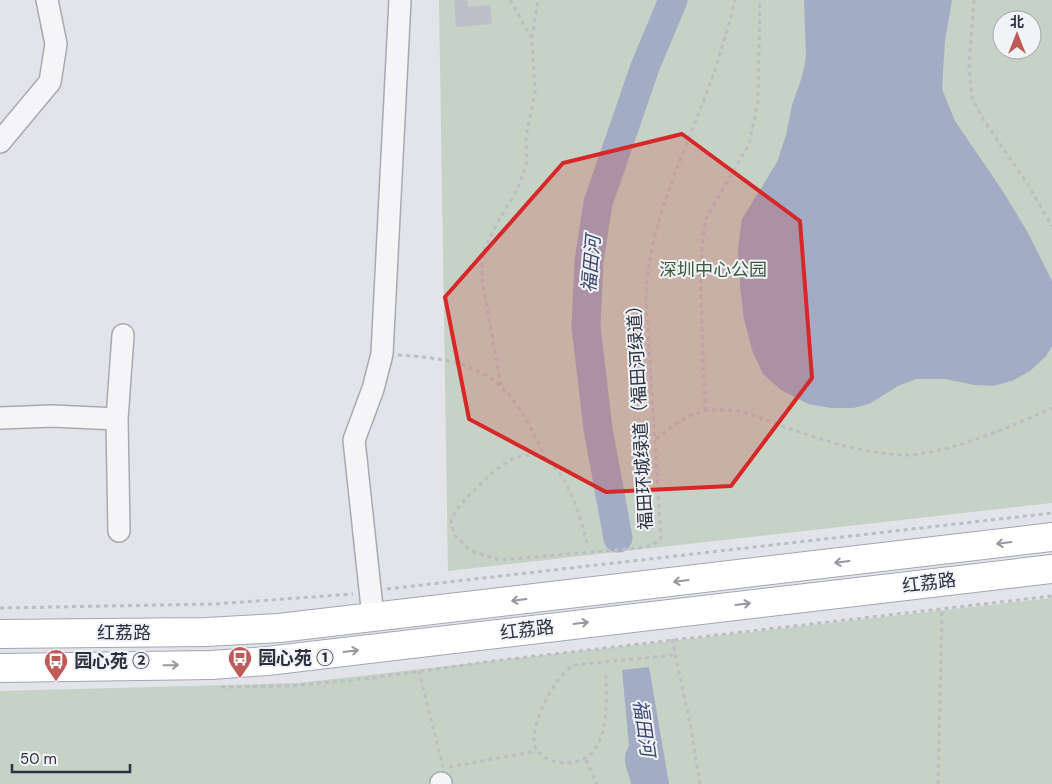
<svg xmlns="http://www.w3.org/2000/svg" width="1052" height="784" viewBox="0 0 1052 784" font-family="'DM Sans','Noto Sans SC',sans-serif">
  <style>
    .green { fill: #c5d2c5; fill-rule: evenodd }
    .water { fill: #a2acc5 }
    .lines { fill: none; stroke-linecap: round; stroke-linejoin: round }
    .river { stroke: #a2acc5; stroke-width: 29 }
    .building { fill: #bdbfc8 }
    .minor-casing { stroke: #a8aab3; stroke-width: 24 }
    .major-casing { stroke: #a3a6b3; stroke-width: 30 }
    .path { stroke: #bdbec4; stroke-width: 3; stroke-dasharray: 4 4; stroke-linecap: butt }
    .minor { stroke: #f5f5f8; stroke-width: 21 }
    .major { stroke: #fff; stroke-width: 28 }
    .oneway { stroke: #96989f }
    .marked { fill: #d62828; fill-opacity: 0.2; stroke: #d62828; stroke-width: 4; stroke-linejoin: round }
    .labels { text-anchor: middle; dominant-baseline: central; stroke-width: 4; stroke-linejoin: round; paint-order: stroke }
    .park-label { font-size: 18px; fill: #3b593c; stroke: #f2f3f7 }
    .street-label { font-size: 18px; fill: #2c303f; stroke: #f2f3f7 }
    .poi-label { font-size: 18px; font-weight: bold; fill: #2c303f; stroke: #f2f3f7; text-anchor: start }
    .water-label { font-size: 19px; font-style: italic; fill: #3b486e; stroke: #f2f3f7 }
  </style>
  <rect width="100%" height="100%" fill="#e2e4e9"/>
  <!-- green -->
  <path class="green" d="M 439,0 L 1052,0 L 1052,503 L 448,571 ZM 1002,20 L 1032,20 L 1032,50 L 1002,50 Z
    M 1052,598 L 1052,784 L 0,784 L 0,691 L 298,683 Z"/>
  <!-- water -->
  <path class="water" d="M 804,0 L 952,0 L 945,40 L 942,89 L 955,121 L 1002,190 L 1027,231 L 1052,281 L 1052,346 L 1046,356 L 1030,371 L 1012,381 L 993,386 L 975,385 L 945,379 L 916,379 L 898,386 L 869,404 L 853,408 L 831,408 L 808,404 L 781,390 L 763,374 L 753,353 L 744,319 L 740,286 L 738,248 L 742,219 L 777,162 L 786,135 L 792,105 L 802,77 L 806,57 Z
    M 649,667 L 669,784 L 631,784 C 628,768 620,762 629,746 L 622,670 Z"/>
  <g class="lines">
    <!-- river -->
    <path class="river" d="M 618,538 L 598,429 L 586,326 L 589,261 L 598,203 L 645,67 L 673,0"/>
  </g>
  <!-- building -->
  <path class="building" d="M 454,0 L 467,0 L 468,7 L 490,5 L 492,24 L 456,27 Z"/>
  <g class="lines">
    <!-- minor casing -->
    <g class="minor-casing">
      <path id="minor" d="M 0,142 L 50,82 L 56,44 L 47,0
        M 0,418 L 52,416 L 117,419
        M 119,531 L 117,419 L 123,335
        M 373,617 L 354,440 L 373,389 L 382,354 L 400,0
        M 441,783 L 441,784"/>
    </g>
    <!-- major casing -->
    <g class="major-casing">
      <path id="major" d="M 0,634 L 207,632 L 279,628 L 1052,537
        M 0,668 L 211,665 L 267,661 L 1052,569"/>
    </g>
    <!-- path -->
    <path class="path" d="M 510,0 L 532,39
      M 974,0 L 969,66 L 972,98 L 983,119 L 1027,183 L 1052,226
      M 398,355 C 487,360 510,380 546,459
      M 501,385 L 482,280 L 482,266 L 485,247 L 496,225 L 518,188 L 527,162 L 526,136 L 535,93 L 532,39 L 538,0
      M 705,411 L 701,297 L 701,261 L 705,220 L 749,144 L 758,102 L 760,0
      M 656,439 C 669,429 681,418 697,413 C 728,404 754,415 782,426 C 819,439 861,453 900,455 C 941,457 1013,426 1052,408
      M 587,543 C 574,491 549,418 488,477 C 475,489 457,505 451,521 L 454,534 L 465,546 L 474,552 L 500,560 L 639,548 L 653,545 L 661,538 L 646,300 C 647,236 673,179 696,120 C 712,81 725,41 735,0
      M 387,589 L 1052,513
      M 0,608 L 215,604 L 353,594
      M 672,639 L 691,728 L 700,784
      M 419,671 L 443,767
      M 606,675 C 607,711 610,770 557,762 C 546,760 538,755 534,744 C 532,721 554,677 574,665 L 674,655
      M 221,687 L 290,686 L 364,679 L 493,661 L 1052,596
      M 586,760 L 597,784
      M 449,767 L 536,751
      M 938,784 L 942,610"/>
    <!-- minor -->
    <use href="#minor" class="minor"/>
    <!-- major -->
    <use href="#major" class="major"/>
  </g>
  <!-- one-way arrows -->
  <defs><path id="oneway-shaft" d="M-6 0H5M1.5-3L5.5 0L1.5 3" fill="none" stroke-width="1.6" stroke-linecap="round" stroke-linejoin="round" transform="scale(1.25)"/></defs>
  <g class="oneway">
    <use href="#oneway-shaft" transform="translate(1004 543) rotate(173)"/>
    <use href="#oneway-shaft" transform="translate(842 562) rotate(173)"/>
    <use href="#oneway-shaft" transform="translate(681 581) rotate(173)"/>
    <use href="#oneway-shaft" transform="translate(519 600) rotate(173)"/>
    <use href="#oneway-shaft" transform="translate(743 604) rotate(-7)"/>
    <use href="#oneway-shaft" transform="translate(581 623) rotate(-7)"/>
    <use href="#oneway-shaft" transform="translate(351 651) rotate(-7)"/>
    <use href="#oneway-shaft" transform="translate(171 665) rotate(-1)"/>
  </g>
  <!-- marked area -->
  <path class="marked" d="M 682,134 L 800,221 L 812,378 L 731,486 L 606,492 L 469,419 L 445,297 L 563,163 Z"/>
  <!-- icons -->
  <defs>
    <g id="bus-pin" transform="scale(1.25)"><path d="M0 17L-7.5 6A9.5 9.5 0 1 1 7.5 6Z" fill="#bf5b57" stroke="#f2f3f7"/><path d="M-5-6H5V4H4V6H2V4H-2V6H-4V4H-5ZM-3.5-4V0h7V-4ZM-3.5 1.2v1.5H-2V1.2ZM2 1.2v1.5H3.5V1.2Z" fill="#fff"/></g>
  </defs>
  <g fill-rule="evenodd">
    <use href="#bus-pin" x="240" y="658"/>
    <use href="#bus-pin" x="56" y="661"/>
  </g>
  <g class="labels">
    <!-- park labels -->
    <g class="park-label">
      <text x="713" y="270">深圳中心公园</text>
    </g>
    <!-- street labels -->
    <g class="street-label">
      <text transform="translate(640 413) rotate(-93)">福田环城绿道（福田河绿道）</text>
      <text transform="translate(929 583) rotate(-7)">红荔路</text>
      <text transform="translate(527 630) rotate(-7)">红荔路</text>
      <text x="124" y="633">红荔路</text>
    </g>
    <!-- poi labels -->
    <g class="poi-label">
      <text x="258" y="658">园心苑 ①</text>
      <text x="74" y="661">园心苑 ②</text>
    </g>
    <!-- water labels -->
    <g class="water-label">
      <text transform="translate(591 264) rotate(-85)">福田河</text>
      <text transform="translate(644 728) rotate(82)">福田河</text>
    </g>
  </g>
  <!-- north arrow -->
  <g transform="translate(1017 35)"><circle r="24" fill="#f2f3f7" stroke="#a3a5ad"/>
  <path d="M0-4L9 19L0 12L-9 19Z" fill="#bf5b57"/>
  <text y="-8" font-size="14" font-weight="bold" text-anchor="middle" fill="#2c303f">北</text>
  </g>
  <!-- scale -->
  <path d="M12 764v8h118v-8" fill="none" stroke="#2c303f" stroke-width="2.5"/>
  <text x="20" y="764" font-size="15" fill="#2c303f" stroke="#f2f3f7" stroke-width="4" paint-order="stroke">50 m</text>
</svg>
